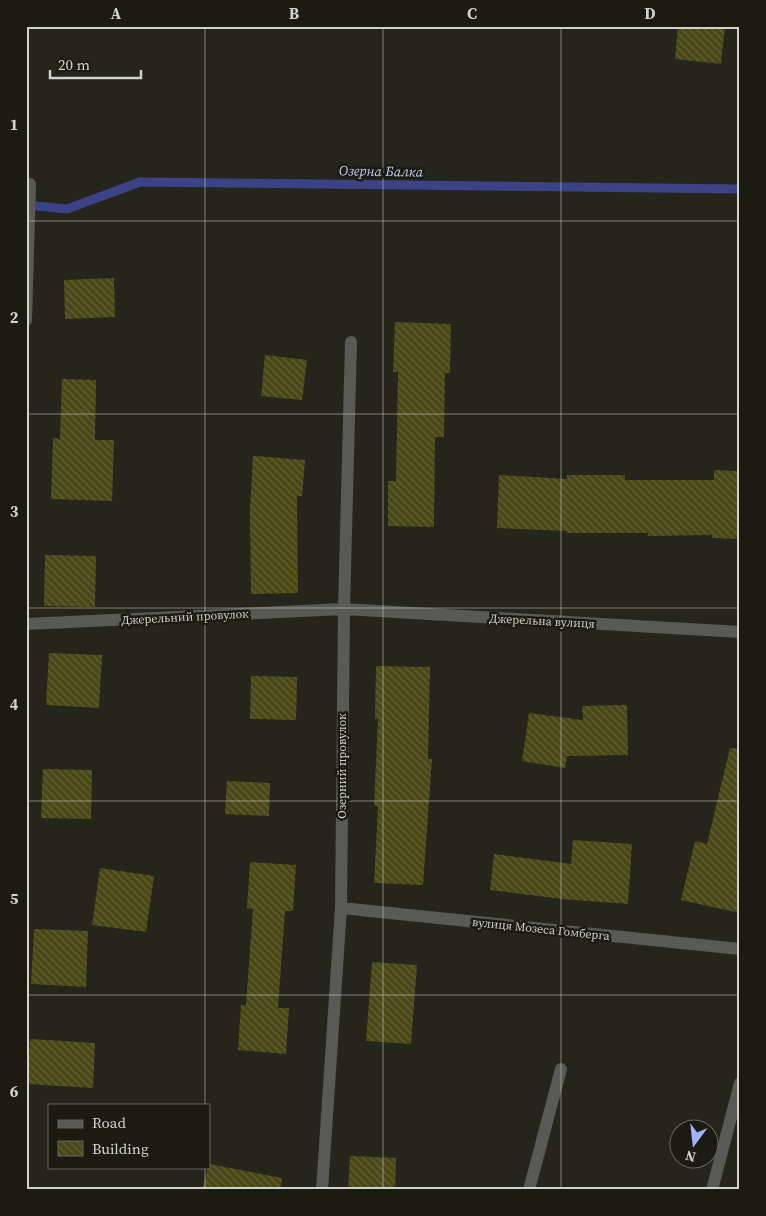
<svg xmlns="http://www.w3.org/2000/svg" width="766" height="1216" viewBox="0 0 766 1216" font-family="'Source Serif 4',serif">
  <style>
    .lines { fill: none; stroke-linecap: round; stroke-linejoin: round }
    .stream { stroke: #3c4286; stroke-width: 9 }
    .building { fill: url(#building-back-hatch) }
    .lane { stroke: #5a5a55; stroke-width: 12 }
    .street { stroke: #5a5a55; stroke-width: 12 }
    .grid { fill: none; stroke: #d2d2cc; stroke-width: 1; stroke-opacity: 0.55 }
    .labels { text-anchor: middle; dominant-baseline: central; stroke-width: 5; stroke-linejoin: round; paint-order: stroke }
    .street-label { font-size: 12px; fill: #d2d2cc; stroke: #1c1b12 }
    .water-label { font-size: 14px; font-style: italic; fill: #c2caf3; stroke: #1c1b12 }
    .neatline { fill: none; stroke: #d2d2cc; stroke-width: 2 }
    .grid-label { font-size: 16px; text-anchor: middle; font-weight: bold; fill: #d2d2cc }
  </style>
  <defs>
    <pattern id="building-back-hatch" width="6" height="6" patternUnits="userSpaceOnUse" patternTransform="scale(1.25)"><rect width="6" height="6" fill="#4a4717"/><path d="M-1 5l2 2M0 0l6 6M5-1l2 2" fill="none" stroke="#636138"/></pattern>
  </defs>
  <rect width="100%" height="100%" fill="#25251b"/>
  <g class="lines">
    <!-- stream -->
    <path class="stream" d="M 26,205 L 67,209 L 140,182 L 740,189"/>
  </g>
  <!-- building -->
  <path class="building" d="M 678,26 L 725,26 L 721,64 L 675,59 Z
    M 114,278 L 115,317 L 65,319 L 64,280 Z
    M 395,322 L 451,324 L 450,373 L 445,373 L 444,437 L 435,437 L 434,527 L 388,526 L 388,481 L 396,481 L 398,372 L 393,372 Z
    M 265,355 L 307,360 L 302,400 L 261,396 Z
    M 62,379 L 96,380 L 95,440 L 114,440 L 112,501 L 51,499 L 53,438 L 60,439 Z
    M 253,456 L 305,460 L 302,496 L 297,496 L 298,593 L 251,594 L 250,511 Z
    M 714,470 L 740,471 L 740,539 L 712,538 L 712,535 L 648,536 L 648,533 L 567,533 L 567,531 L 497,528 L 499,475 L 567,479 L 567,475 L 625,475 L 625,480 L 714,480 Z
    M 45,555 L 96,556 L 95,607 L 44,606 Z
    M 49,653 L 102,655 L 99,708 L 46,705 Z
    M 376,666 L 430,667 L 428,759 L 432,759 L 423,885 L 374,883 L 378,806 L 374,805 L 378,719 L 375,719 Z
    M 251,676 L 297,677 L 296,720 L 250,719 Z
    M 627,705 L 628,755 L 567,756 L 565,768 L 522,761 L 529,713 L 583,720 L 582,706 Z
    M 730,748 L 740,749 L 740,913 L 681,900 L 695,841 L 707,844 Z
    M 43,769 L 92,770 L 91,819 L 41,818 Z
    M 227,781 L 270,783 L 269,816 L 225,814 Z
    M 573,840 L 632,844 L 628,904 L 561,899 L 490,890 L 494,854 L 571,864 Z
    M 250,862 L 296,865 L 293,911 L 285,911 L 278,1008 L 289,1008 L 286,1054 L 238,1050 L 241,1005 L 246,1005 L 253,909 L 247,908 Z
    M 100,868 L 154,876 L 146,932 L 92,925 Z
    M 34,929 L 88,931 L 86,987 L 31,984 Z
    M 372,962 L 417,965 L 411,1044 L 366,1041 Z
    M 30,1039 L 95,1043 L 93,1088 L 27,1084 Z
    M 350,1156 L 396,1158 L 395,1190 L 348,1190 Z
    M 209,1164 L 282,1178 L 281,1190 L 202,1190 Z"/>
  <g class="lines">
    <!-- lane -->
    <path class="lane" d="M 529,1190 L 561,1069"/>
    <!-- street -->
    <path class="street" d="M 26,320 L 30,184
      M 26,624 L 344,609 L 740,632
      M 341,908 L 740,949
      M 322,1190 L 341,908 L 344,609 L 351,342
      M 712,1190 L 740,1083"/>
  </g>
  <!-- grid -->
  <path class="grid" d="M 205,26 L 205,1105M 383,26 L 383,1190M 561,26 L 561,1190M 26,221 L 740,221M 26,414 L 740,414M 26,608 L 740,608M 26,801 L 740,801M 26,995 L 740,995M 205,1167 L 205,1190"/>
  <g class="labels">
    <!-- street labels -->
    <g class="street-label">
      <text transform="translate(185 617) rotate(-3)">Джерельний провулок</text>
      <text transform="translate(542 621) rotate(3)">Джерельна вулиця</text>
      <text transform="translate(342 766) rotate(-90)">Озерний провулок</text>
      <text transform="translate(541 929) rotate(6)">вулиця Мозеса Гомберга</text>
    </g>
    <!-- water labels -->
    <g class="water-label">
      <text transform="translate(381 171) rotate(1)">Озерна Балка</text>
    </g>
  </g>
  <!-- border -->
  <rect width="766" height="1216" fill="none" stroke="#1c1b12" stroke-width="55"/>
  <!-- legend -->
  <rect x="48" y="1104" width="162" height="65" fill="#1c1b12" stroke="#65645c"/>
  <rect x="58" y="1120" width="25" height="8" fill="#5a5a55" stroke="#65645c"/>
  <text x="92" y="1128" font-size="15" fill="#d2d2cc">Road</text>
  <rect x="58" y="1141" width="25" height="15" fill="url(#building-back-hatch)" stroke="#65645c"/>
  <text x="92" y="1154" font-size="15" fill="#d2d2cc">Building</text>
  <!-- north arrow -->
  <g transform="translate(694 1144) rotate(195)"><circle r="24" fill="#1c1b12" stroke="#65645c"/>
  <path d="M0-4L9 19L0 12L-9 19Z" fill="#a5b1fc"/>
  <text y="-8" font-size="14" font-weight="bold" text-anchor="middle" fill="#d2d2cc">N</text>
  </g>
  <!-- scale -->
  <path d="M50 70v8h91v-8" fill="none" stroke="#d2d2cc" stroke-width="2.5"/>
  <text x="58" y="70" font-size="15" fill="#d2d2cc" stroke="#1c1b12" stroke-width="4" paint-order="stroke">20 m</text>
  <rect x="28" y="28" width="710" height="1160" class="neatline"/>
  <g class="grid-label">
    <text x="116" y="19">A</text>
    <text x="294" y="19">B</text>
    <text x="472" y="19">C</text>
    <text x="650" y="19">D</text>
    <text x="14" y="130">1</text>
    <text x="14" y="323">2</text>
    <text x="14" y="517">3</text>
    <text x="14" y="710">4</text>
    <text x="14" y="904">5</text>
    <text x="14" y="1097">6</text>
  </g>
</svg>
